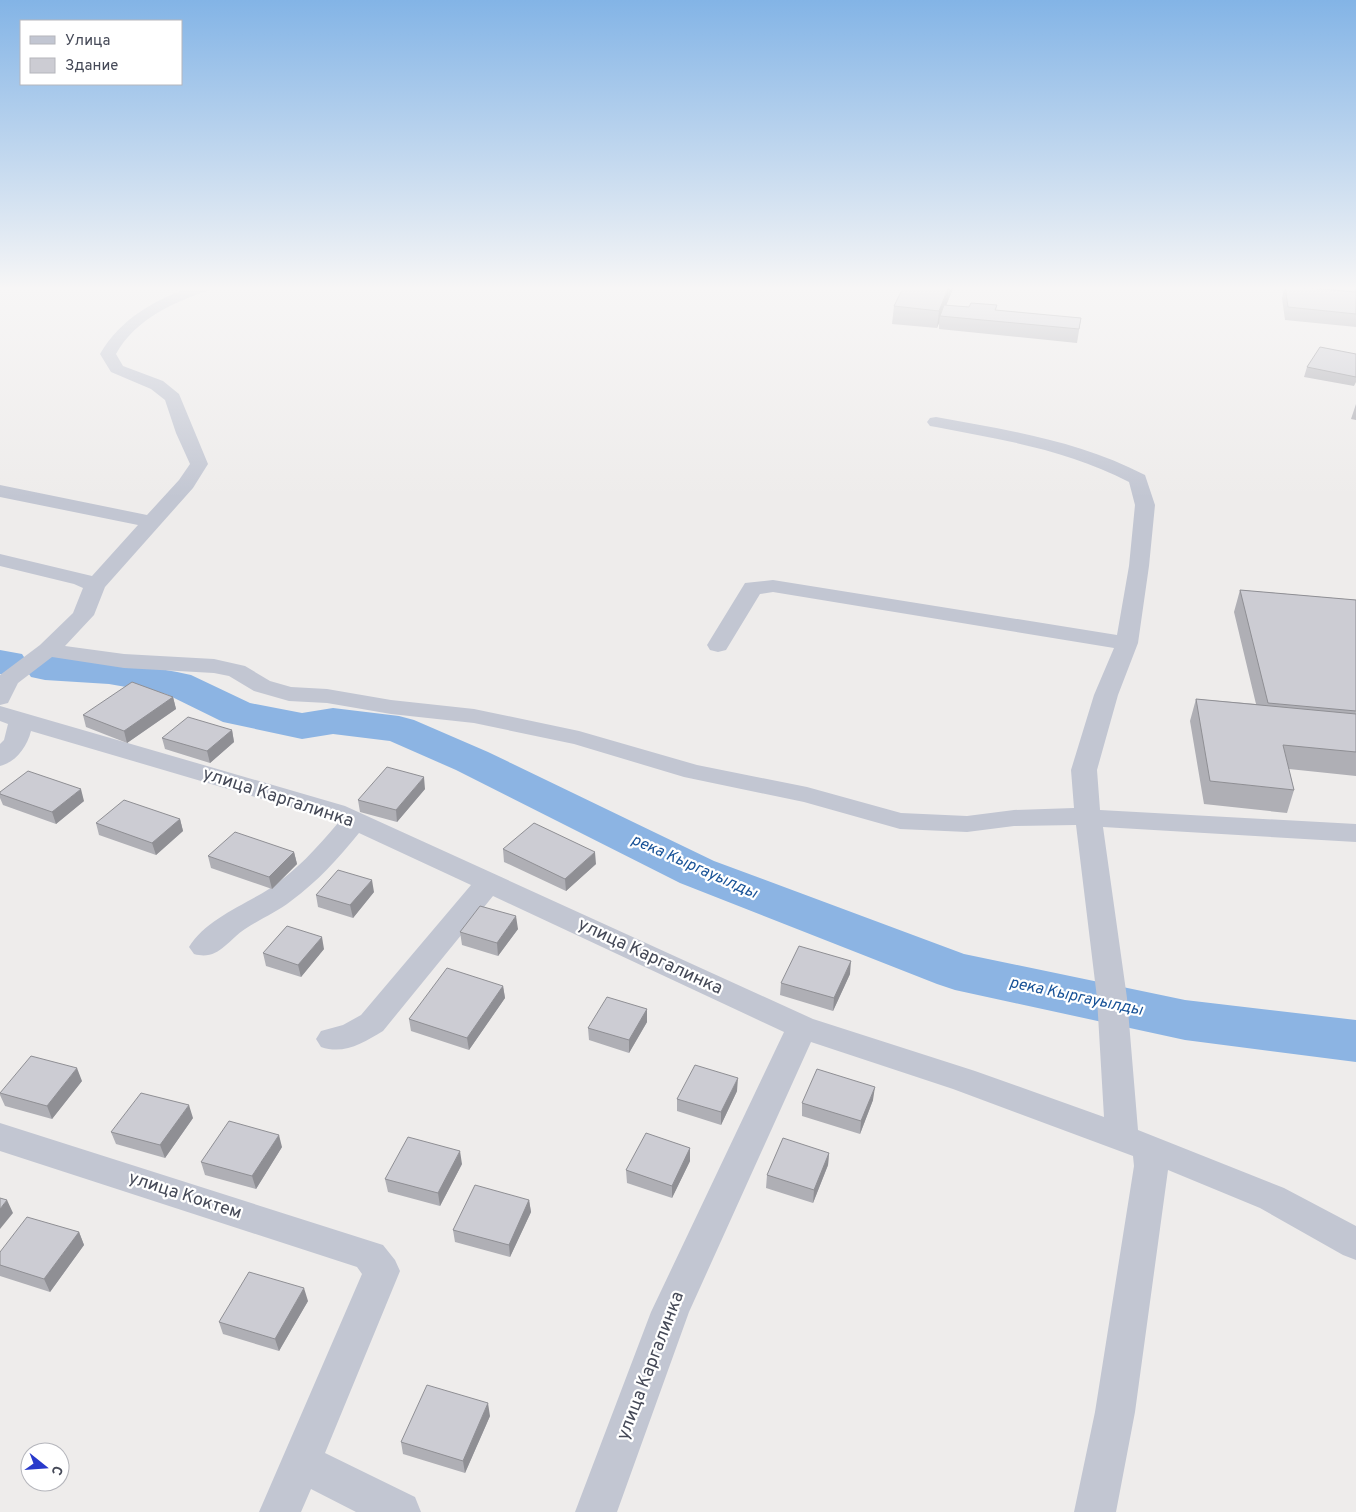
<svg xmlns="http://www.w3.org/2000/svg" width="1356" height="1512" viewBox="0 0 1356 1512" font-family="Overpass,sans-serif">
  <style>
    .lines { fill: none; stroke-linecap: round; stroke-linejoin: round }
    .river { fill: #8cb4e3; fill-rule: evenodd }
    .minor { fill: #c2c6d2; fill-rule: evenodd }
    .wall { fill: #afafb5 }
    .shaded-wall { fill: #8f8f94 }
    .building { fill: #ccccd3; stroke: #8f8f94 }
    .labels { text-anchor: middle; dominant-baseline: central; stroke-width: 4.5; stroke-linejoin: round; paint-order: stroke }
    .water-label { font-size: 16px; font-style: italic; fill: #185297; stroke: #fff }
    .near-street-label { font-size: 18px; fill: #454957; stroke: #fff }
  </style>
  <rect width="100%" height="100%" fill="#eeeceb"/>
  <g class="lines">
    <!-- river -->
    <path class="river" d="M 0,650 L 22,654 L 28,663 L 22,672 L 8,675 L 0,674 Z
      M 45,656 L 109,660 L 177,672 L 191,675 L 250,703 L 302,713 L 333,708 L 399,716 L 414,720 L 488,752 L 714,861 L 964,954 L 1185,1000 L 1356,1020 L 1356,1062 L 1185,1040 L 955,990 L 937,984 L 680,883 L 456,770 L 390,741 L 333,734 L 302,739 L 223,722 L 166,694 L 109,684 L 45,680 L 31,677 L 25,668 L 31,659 Z"/>
    <!-- minor -->
    <path class="minor" d="M 194,286 L 215,286 L 213,289 C 176,301 136,318 116,354 L 123,366 L 163,381 L 179,394 L 208,464 L 193,488 L 105,587 L 94,615 L 65,646 L 124,654 L 214,659 L 245,666 L 270,681 L 291,687 L 327,689 L 391,700 L 474,709 L 579,731 L 697,765 L 807,787 L 901,813 L 967,816 L 1014,810 L 1074,808 L 1071,770 L 1094,695 L 1114,648 L 773,592 L 760,594 L 726,650 L 718,652 L 710,650 L 707,645 L 745,583 L 773,580 L 1117,635 L 1129,566 L 1135,505 L 1129,482 C 1068,450 1003,440 936,427 L 930,426 L 927,422 L 930,418 L 936,417 C 1008,430 1079,441 1145,475 L 1155,505 L 1149,566 L 1138,643 L 1118,695 L 1097,770 L 1100,810 L 1356,824 L 1356,842 L 1103,827 L 1127,998 L 1138,1130 L 1284,1188 L 1356,1226 L 1356,1260 L 1343,1255 L 1260,1208 L 1168,1170 L 1135,1412 L 1116,1512 L 1074,1512 L 1095,1412 L 1134,1166 L 1133,1156 L 953,1089 L 811,1042 L 689,1312 L 617,1512 L 575,1512 L 651,1312 L 784,1032 L 493,896 L 383,1031 C 363,1043 344,1055 321,1047 L 316,1039 L 321,1031 L 343,1025 L 361,1015 L 471,885 L 359,833 C 337,860 319,880 291,901 C 277,912 260,919 245,929 C 227,941 218,961 194,954 L 189,947 C 205,920 244,905 269,889 C 296,871 317,848 338,823 L 327,818 L 31,731 C 27,747 16,762 0,766 L 0,744 L 4,740 L 8,724 L 0,721 L 0,706 L 345,806 L 813,1019 L 975,1071 L 1104,1117 L 1097,998 L 1076,825 L 1014,826 L 967,832 L 900,829 L 804,802 L 684,777 L 574,744 L 474,723 L 391,714 L 327,703 L 289,701 L 254,691 L 229,676 L 214,673 L 124,668 L 52,657 L 18,683 L 8,703 L 0,705 L 0,675 L 40,645 L 73,613 L 83,588 L 74,584 L 0,566 L 0,554 L 92,576 L 138,525 L 0,497 L 0,485 L 147,515 L 179,480 L 190,464 L 176,433 L 165,400 L 151,389 L 111,372 L 100,354 C 121,318 156,299 194,286 Z
      M 0,1123 L 383,1245 L 395,1260 L 400,1271 L 325,1453 L 415,1497 L 421,1512 L 356,1512 L 311,1489 L 301,1512 L 259,1512 L 362,1274 L 357,1267 L 0,1151 Z"/>
  </g>
  <!-- wall -->
  <path class="wall" d="M 954,286 L 946,305 L 969,307 L 997,305 L 996,310 L 1081,318 L 1077,343 L 939,329 L 939,323 L 937,328 L 892,324 L 894,306 Z
    M 1285,286 L 1356,286 L 1356,327 L 1285,320 L 1282,298 Z
    M 1356,354 L 1356,382 L 1354,386 L 1304,377 L 1307,367 Z
    M 1356,404 L 1356,420 L 1351,419 Z
    M 1240,590 L 1356,600 L 1356,776 L 1289,769 L 1294,790 L 1287,813 L 1204,804 L 1190,721 L 1196,699 L 1256,704 L 1234,612 Z
    M 173,697 L 176,709 L 127,743 L 86,727 L 83,715 Z
    M 232,730 L 234,742 L 210,763 L 165,749 L 162,738 Z
    M 425,789 L 397,822 L 360,812 L 358,800 Z
    M 0,792 L 84,801 L 56,824 L 3,805 L 0,798 Z
    M 180,819 L 183,831 L 156,855 L 99,835 L 96,823 Z
    M 503,849 L 596,864 L 566,891 L 504,862 Z
    M 294,852 L 297,864 L 272,889 L 211,868 L 208,856 Z
    M 374,892 L 353,918 L 318,907 L 316,895 Z
    M 518,929 L 498,956 L 462,945 L 460,932 Z
    M 324,949 L 301,977 L 266,966 L 263,953 Z
    M 850,974 L 833,1011 L 780,995 L 781,983 Z
    M 503,986 L 505,998 L 469,1050 L 411,1031 L 409,1019 Z
    M 647,1009 L 647,1022 L 629,1053 L 589,1040 L 588,1028 Z
    M 82,1081 L 52,1119 L 5,1106 L 0,1095 L 0,1093 Z
    M 737,1091 L 721,1125 L 677,1111 L 677,1099 Z
    M 873,1100 L 860,1134 L 802,1116 L 802,1103 Z
    M 193,1118 L 165,1158 L 116,1144 L 111,1132 Z
    M 282,1147 L 256,1189 L 205,1175 L 201,1162 Z
    M 690,1148 L 690,1161 L 672,1198 L 627,1183 L 626,1170 Z
    M 829,1153 L 828,1165 L 813,1203 L 766,1188 L 767,1175 Z
    M 462,1164 L 440,1206 L 388,1192 L 385,1179 Z
    M 529,1200 L 531,1212 L 510,1257 L 455,1242 L 453,1230 Z
    M 79,1232 L 84,1245 L 50,1292 L 0,1276 L 0,1252 Z
    M 308,1301 L 279,1351 L 223,1334 L 219,1322 Z
    M 490,1416 L 465,1473 L 403,1454 L 401,1442 Z"/>
  <!-- shaded-wall -->
  <path class="shaded-wall" d="M 949,286 L 954,286 L 942,316 L 940,316 L 939,323 L 937,328 L 939,311 Z
    M 173,697 L 176,709 L 127,743 L 124,731 Z
    M 232,730 L 234,742 L 210,763 L 207,751 Z
    M 424,777 L 425,789 L 397,822 L 396,810 Z
    M 81,789 L 84,801 L 56,824 L 52,812 Z
    M 180,819 L 183,831 L 156,855 L 152,843 Z
    M 294,852 L 297,864 L 272,889 L 269,877 Z
    M 595,852 L 596,864 L 566,891 L 565,879 Z
    M 372,880 L 374,892 L 353,918 L 350,905 Z
    M 516,916 L 518,929 L 498,956 L 497,943 Z
    M 322,937 L 324,949 L 301,977 L 298,965 Z
    M 851,961 L 850,974 L 833,1011 L 834,998 Z
    M 503,986 L 505,998 L 469,1050 L 467,1038 Z
    M 647,1009 L 647,1022 L 629,1053 L 629,1040 Z
    M 77,1068 L 82,1081 L 52,1119 L 47,1106 Z
    M 738,1078 L 737,1091 L 721,1125 L 721,1112 Z
    M 875,1087 L 873,1100 L 860,1134 L 861,1121 Z
    M 189,1105 L 193,1118 L 165,1158 L 160,1145 Z
    M 279,1135 L 282,1147 L 256,1189 L 252,1176 Z
    M 690,1148 L 690,1161 L 672,1198 L 672,1186 Z
    M 460,1151 L 462,1164 L 440,1206 L 438,1193 Z
    M 829,1153 L 828,1165 L 813,1203 L 814,1190 Z
    M 7,1200 L 13,1213 L 0,1229 L 0,1209 Z
    M 529,1200 L 531,1212 L 510,1257 L 509,1245 Z
    M 79,1232 L 84,1245 L 50,1292 L 44,1279 Z
    M 304,1288 L 308,1301 L 279,1351 L 275,1339 Z
    M 488,1403 L 490,1416 L 465,1473 L 463,1461 Z"/>
  <!-- building -->
  <path class="building" d="M 904,286 L 949,286 L 939,311 L 894,306 Z
    M 1285,286 L 1356,292 L 1356,314 L 1288,307 Z
    M 1296,286 L 1356,286 L 1356,292 L 1296,287 Z
    M 971,303 L 997,305 L 995,310 L 1081,318 L 1079,329 L 940,316 L 944,305 L 969,307 Z
    M 1320,347 L 1356,354 L 1356,377 L 1307,367 Z
    M 1240,590 L 1356,600 L 1356,711 L 1268,703 Z
    M 132,682 L 173,697 L 124,731 L 83,715 Z
    M 1196,699 L 1356,714 L 1356,752 L 1283,745 L 1294,790 L 1210,781 Z
    M 188,717 L 232,730 L 207,751 L 162,738 Z
    M 387,767 L 424,777 L 396,810 L 358,800 Z
    M 28,771 L 81,789 L 52,812 L 0,794 L 0,792 Z
    M 124,800 L 180,819 L 152,843 L 96,823 Z
    M 534,823 L 595,852 L 565,879 L 503,849 Z
    M 235,832 L 294,852 L 269,877 L 208,856 Z
    M 338,870 L 372,880 L 350,905 L 316,895 Z
    M 480,906 L 516,916 L 497,943 L 460,932 Z
    M 287,926 L 322,937 L 298,965 L 263,953 Z
    M 799,946 L 851,961 L 834,998 L 781,983 Z
    M 447,968 L 503,986 L 467,1038 L 409,1019 Z
    M 607,997 L 647,1009 L 629,1040 L 588,1028 Z
    M 31,1056 L 77,1068 L 47,1106 L 0,1093 Z
    M 695,1065 L 738,1078 L 721,1112 L 677,1099 Z
    M 817,1069 L 875,1087 L 861,1121 L 802,1103 Z
    M 141,1093 L 189,1105 L 160,1145 L 111,1132 Z
    M 229,1121 L 279,1135 L 252,1176 L 201,1162 Z
    M 646,1133 L 690,1148 L 672,1186 L 626,1170 Z
    M 408,1137 L 460,1151 L 438,1193 L 385,1179 Z
    M 783,1138 L 829,1153 L 814,1190 L 767,1175 Z
    M 475,1185 L 529,1200 L 509,1245 L 453,1230 Z
    M 0,1198 L 7,1200 L 0,1209 Z
    M 27,1217 L 79,1232 L 44,1279 L 0,1265 L 0,1252 Z
    M 249,1272 L 304,1288 L 275,1339 L 219,1322 Z
    M 427,1385 L 488,1403 L 463,1461 L 401,1442 Z"/>
  <!-- sky -->
  <linearGradient id="sky" x2="0" y2="1"><stop stop-color="#83b4e6"/><stop offset="0.58" stop-color="#f7f6f6"/><stop offset="1" stop-color="#f7f6f6" stop-opacity="0"/></linearGradient>
  <rect width="1356" height="497" fill="url(#sky)"/>
  <g class="labels">
    <!-- water labels -->
    <g class="water-label">
      <text transform="translate(694 867) rotate(24)">река Кыргауылды</text>
      <text transform="translate(1076 997) rotate(12)">река Кыргауылды</text>
    </g>
    <!-- near-street labels -->
    <g class="near-street-label">
      <text transform="translate(278 798) rotate(18)">улица Каргалинка</text>
      <text transform="translate(650 957) rotate(25)">улица Каргалинка</text>
      <text transform="translate(185 1196) rotate(18)">улица Коктем</text>
      <text transform="translate(651 1366) rotate(-69)">улица Каргалинка</text>
    </g>
  </g>
  <!-- legend -->
  <rect x="20" y="20" width="162" height="65" fill="#ffffff" stroke="#b5b6bc"/>
  <rect x="30" y="36" width="25" height="8" fill="#c2c6d2" stroke="#b5b6bc"/>
  <text x="65" y="45" font-size="15" fill="#454957">Улица</text>
  <rect x="30" y="58" width="25" height="15" fill="#ccccd3" stroke="#b5b6bc"/>
  <text x="65" y="70" font-size="15" fill="#454957">Здание</text>
  <!-- north arrow -->
  <g transform="translate(45 1467) rotate(107)"><circle r="24" fill="#ffffff" stroke="#b5b6bc"/>
  <path d="M0-4L9 19L0 12L-9 19Z" fill="#2839cb"/>
  <text y="-8" font-size="14" font-weight="bold" text-anchor="middle" fill="#454957">С</text>
  </g>
</svg>
